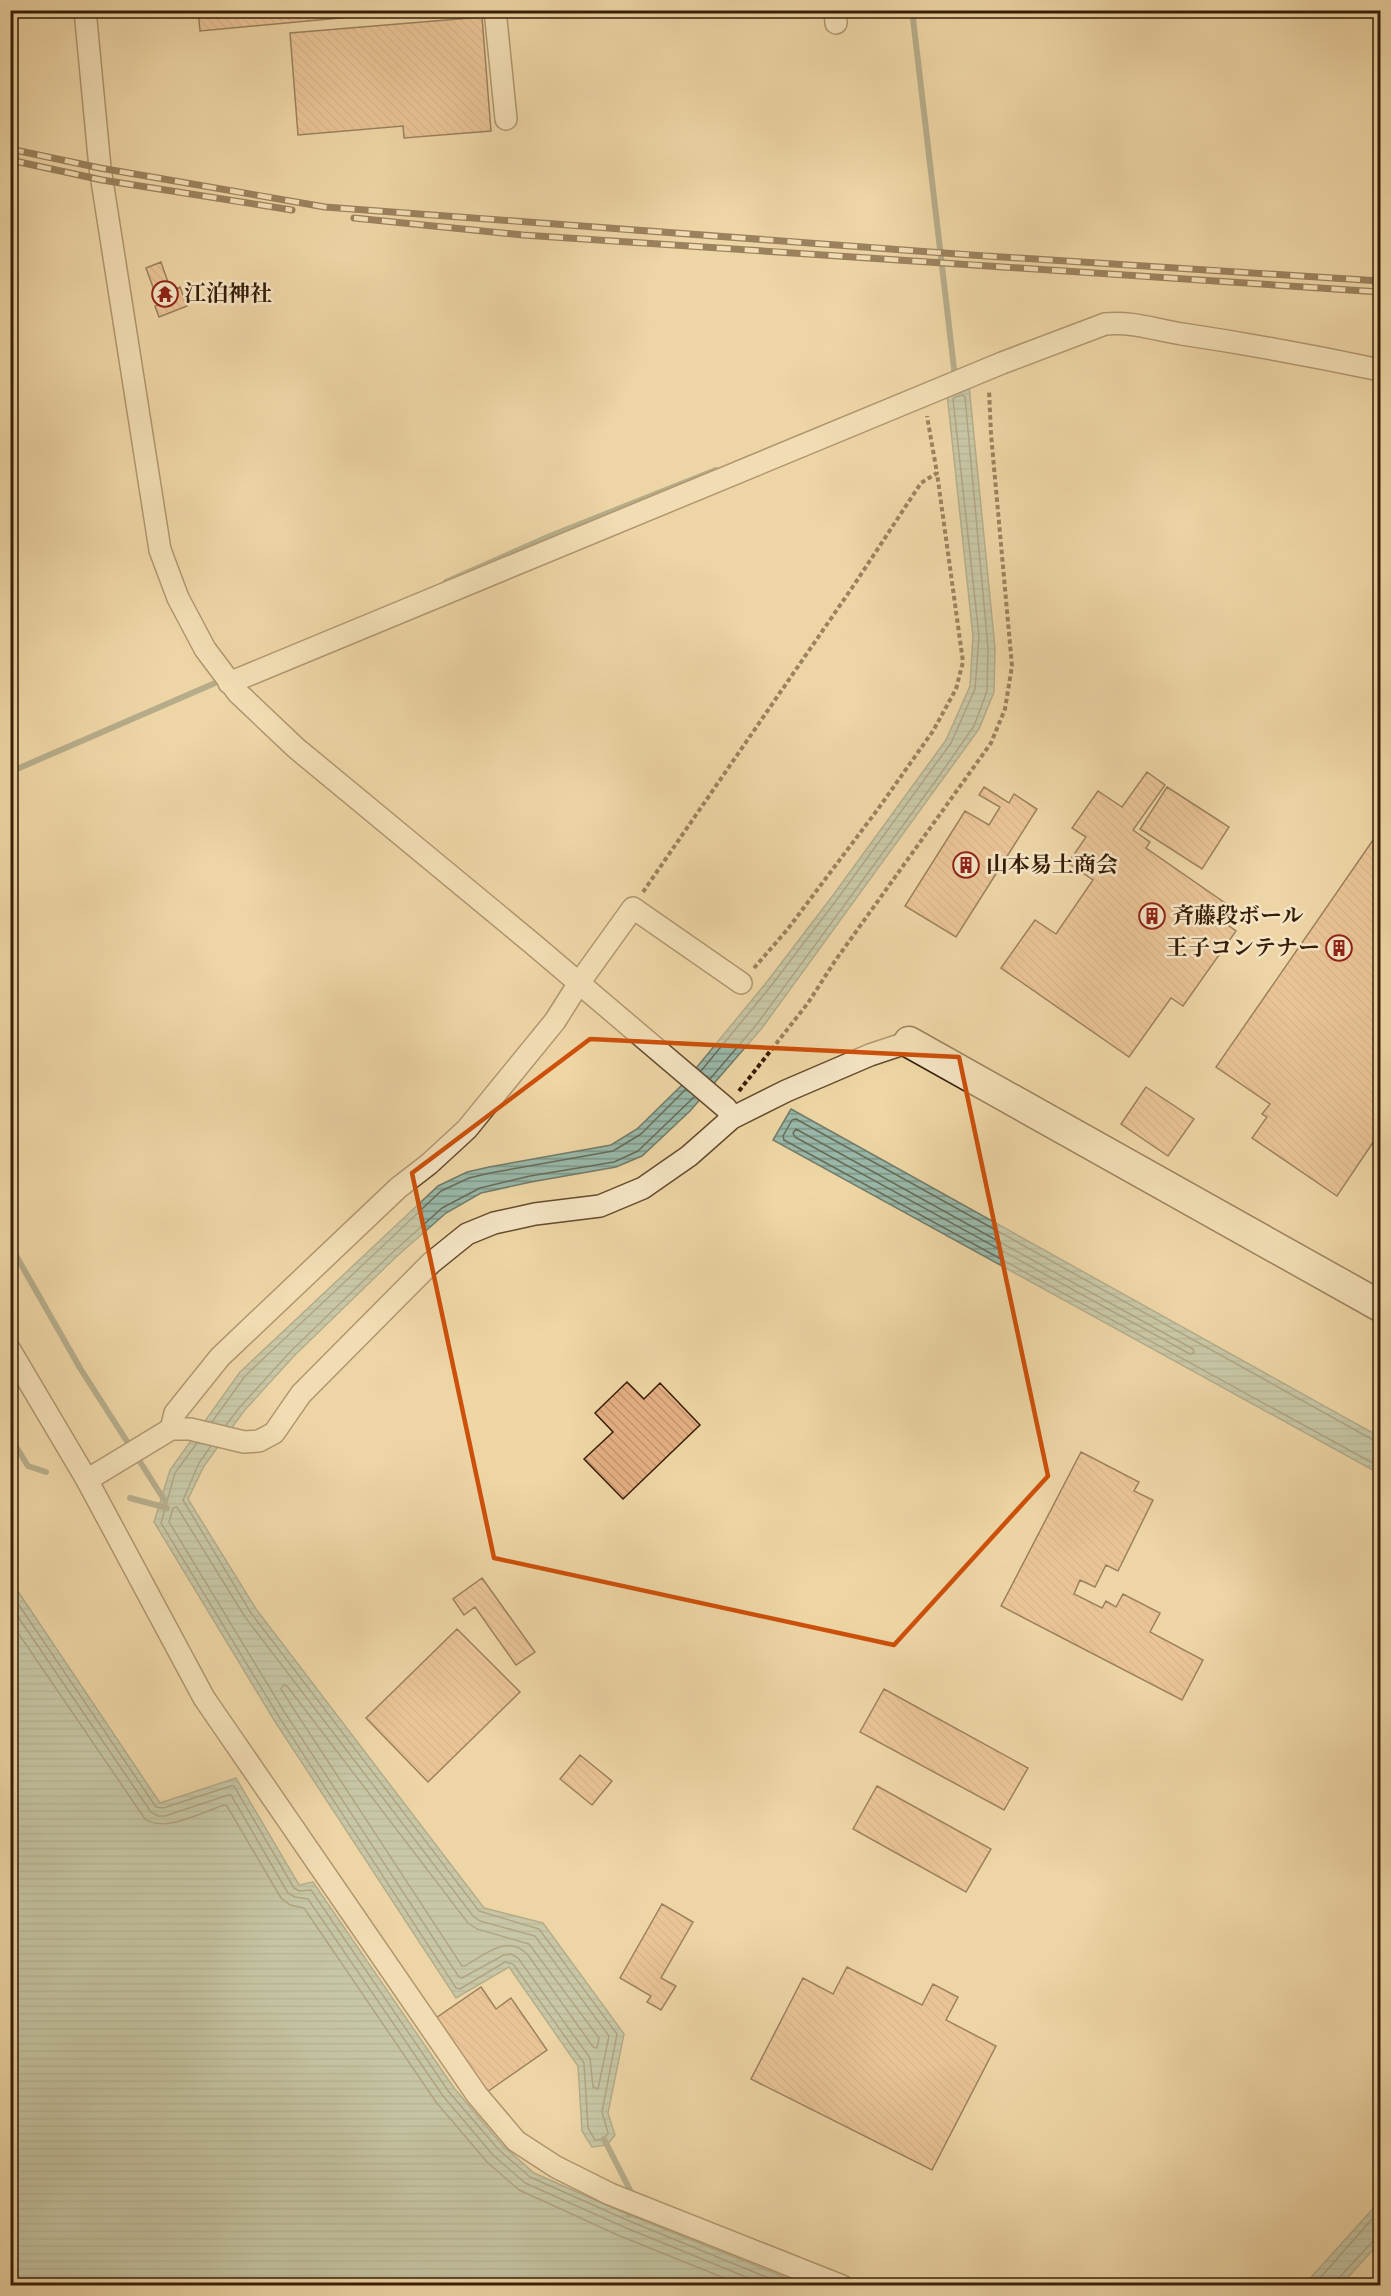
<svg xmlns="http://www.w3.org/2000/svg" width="1391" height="2296" viewBox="0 0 1391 2296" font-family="'IM FELL DW Pica','Noto Serif JP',serif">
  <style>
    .water { fill: url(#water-rules); stroke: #727b69; stroke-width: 1.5 }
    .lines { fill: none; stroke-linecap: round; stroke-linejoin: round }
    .shore { stroke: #686b58; stroke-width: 1.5 }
    .stream { stroke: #727b69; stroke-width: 6 }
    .building { fill: url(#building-back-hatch); stroke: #371d07; stroke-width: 1.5 }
    .street-casing { stroke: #654b2e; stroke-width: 24 }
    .secondary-casing { stroke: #371d07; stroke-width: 33 }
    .path { stroke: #371d07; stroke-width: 4; stroke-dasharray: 4.5 3; stroke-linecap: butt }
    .street { stroke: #f4e4c4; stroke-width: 21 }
    .secondary { stroke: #f4e4c4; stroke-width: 30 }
    .rail-casing { stroke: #371d07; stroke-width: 7 }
    .rail { stroke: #f4e4c4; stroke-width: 4.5; stroke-dasharray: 14; stroke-linecap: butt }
    .marked { fill: none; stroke: #cd500b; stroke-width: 4.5; stroke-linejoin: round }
    .labels { text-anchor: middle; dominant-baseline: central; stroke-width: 5; stroke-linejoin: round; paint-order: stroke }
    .poi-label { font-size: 22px; font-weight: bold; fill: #371d07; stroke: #f4e4c4; text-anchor: start }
  </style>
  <defs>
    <pattern id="water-rules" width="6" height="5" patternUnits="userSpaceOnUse" patternTransform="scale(1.5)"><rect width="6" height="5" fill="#99b9aa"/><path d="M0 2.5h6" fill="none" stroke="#7e9688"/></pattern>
    <pattern id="building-back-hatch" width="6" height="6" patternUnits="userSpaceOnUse" patternTransform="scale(1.5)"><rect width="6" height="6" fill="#e4af83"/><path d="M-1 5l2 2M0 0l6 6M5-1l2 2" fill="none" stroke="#c49670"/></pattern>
  </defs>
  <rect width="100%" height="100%" fill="#eed6a5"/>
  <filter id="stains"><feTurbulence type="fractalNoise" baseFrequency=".00333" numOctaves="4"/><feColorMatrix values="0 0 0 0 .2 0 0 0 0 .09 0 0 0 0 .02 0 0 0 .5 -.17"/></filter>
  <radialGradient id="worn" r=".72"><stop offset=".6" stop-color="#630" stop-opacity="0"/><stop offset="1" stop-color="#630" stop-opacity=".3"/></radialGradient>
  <!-- water -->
  <path class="water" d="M 969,385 L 995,648 L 994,692 L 979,729 L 762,1028 L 690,1111 L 642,1156 L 616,1167 L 531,1182 L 481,1193 L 446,1213 L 396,1257 L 294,1356 L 244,1411 L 204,1466 L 188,1499 L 256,1609 L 484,1908 L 543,1923 L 624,2034 L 608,2113 L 615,2135 L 607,2145 L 592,2147 L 582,2131 L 578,2066 L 509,1967 L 456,1998 L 274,1720 L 154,1522 L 170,1470 L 240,1372 L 438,1186 L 467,1172 L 489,1167 L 611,1145 L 637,1129 L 683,1084 L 766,983 L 834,894 L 946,740 L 970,686 L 973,636 L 947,393 Z
    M 791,1109 L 1380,1437 L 1380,1474 L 773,1140 Z
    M 11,1581 L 160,1803 L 236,1778 L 299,1885 L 313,1882 L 454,2088 L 503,2146 L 534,2173 L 629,2215 L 804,2285 L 11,2285 Z
    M 1380,2201 L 1380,2242 L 1341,2285 L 1304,2285 Z"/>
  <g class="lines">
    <!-- shore -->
    <path class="shore" d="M 701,1071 L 771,986 L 838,898 L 951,743 L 975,689 L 979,636 L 953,399 L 955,397 L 963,395 L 965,397 L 988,648 L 987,691 L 974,726 L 937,779 L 757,1024 L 710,1079
      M 796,1129 L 1193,1349 L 1194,1353 L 1190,1354 L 795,1137 L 793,1133 Z
      M 212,1422 L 245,1376 L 441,1191 L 469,1178 L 490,1173 L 613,1151 L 641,1134 L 686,1089
      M 226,1425 L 240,1407 L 290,1352 L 392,1253 L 442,1208 L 480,1188 L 530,1176 L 614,1162 L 638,1151 L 694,1097
      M 1380,1442 L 1375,1441 L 796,1119 L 792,1120 L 783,1136 L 784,1140 L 1380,1467
      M 197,1443 L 175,1473 L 161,1523 L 279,1717 L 456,1988 L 460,1989 L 505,1962 L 513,1964 L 584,2063 L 588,2128 L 595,2140 L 604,2139 L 608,2133 L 602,2112 L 617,2034 L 539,1929 L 479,1911 L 251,1613 L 183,1500 L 199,1463 L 211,1446
      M 177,1507 L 245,1617 L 473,1916 L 480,1921 L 535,1936 L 609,2036 L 598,2089 L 593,2087 L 590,2058 L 518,1958 L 511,1954 L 504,1955 L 462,1978 L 459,1977 L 285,1713 L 169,1522 L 173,1508 Z
      M 10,1592 L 156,1807 L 163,1808 L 231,1786 L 234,1786 L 294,1888 L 299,1891 L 311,1890 L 449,2092 L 499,2150 L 530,2177 L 627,2220 L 788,2286
      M 10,1605 L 151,1812 L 158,1816 L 165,1816 L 228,1795 L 231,1795 L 288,1893 L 295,1897 L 308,1899 L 443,2096 L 493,2155 L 525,2183 L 624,2227 L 768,2286
      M 10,1621 L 145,1819 C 164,1833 203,1812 224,1805 L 227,1806 L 281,1898 L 290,1905 L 304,1908 L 436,2102 L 487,2162 L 519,2190 L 620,2236 L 744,2286
      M 283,1685 L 287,1686 L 468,1923 L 477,1929 L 529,1944 L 599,2038 L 597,2048 L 593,2047 L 528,1955 C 508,1933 484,1955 465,1966 L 462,1966 L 293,1708 L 281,1689 Z
      M 1313,2286 L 1380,2210
      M 1337,2286 L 1338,2279 L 1373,2241 L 1380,2239"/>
    <!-- stream -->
    <path class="stream" d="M 912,10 L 955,377
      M 446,582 L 550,536 L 716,470
      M 10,772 L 222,680
      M 10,1245 L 80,1368 L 165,1501
      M 10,1437 L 28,1466 L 46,1472
      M 130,1498 L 167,1508
      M 604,2139 L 630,2190 L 629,2215"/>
  </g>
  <!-- building -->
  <path class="building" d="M 198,10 L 426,10 L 200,31 Z
    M 482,17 L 491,131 L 404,138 L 403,126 L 298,135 L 290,33 Z
    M 161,262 L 171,291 L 180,287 L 187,306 L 159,317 L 155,306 L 159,304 L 146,268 Z
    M 1147,772 L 1165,785 L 1133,830 L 1150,842 L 1146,848 L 1238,912 L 1229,926 L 1236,931 L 1183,1006 L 1171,998 L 1129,1057 L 1001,968 L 1035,920 L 1056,934 L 1093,880 L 1068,863 L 1086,837 L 1072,828 L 1098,791 L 1122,807 Z
    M 984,787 L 1009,803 L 1014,794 L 1037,809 L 956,937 L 905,906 L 965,811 L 989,825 L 1000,807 L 979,795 Z
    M 1167,787 L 1229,827 L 1202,869 L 1140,829 Z
    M 1380,830 L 1380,1132 L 1337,1196 L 1252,1138 L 1267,1117 L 1262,1114 L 1270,1104 L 1216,1067 Z
    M 1146,1087 L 1194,1119 L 1168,1156 L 1121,1124 Z
    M 627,1382 L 644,1399 L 660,1383 L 700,1425 L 623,1499 L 584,1459 L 613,1432 L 595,1413 Z
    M 1081,1452 L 1139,1482 L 1134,1491 L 1153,1500 L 1118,1571 L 1106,1565 L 1095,1587 L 1080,1580 L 1074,1594 L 1102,1608 L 1106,1601 L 1116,1607 L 1123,1594 L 1160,1613 L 1150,1632 L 1203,1660 L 1182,1700 L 1001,1606 Z
    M 482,1578 L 535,1652 L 516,1665 L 475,1607 L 464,1615 L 453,1599 Z
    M 457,1629 L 520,1692 L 428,1782 L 366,1718 Z
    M 884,1689 L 1028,1768 L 1004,1810 L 860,1732 Z
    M 580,1755 L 612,1781 L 592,1805 L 560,1779 Z
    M 877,1786 L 991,1849 L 966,1892 L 853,1829 Z
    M 662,1904 L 693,1922 L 661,1978 L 676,1986 L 661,2010 L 647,2002 L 651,1996 L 620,1978 Z
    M 847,1967 L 922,2005 L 933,1984 L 958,1997 L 946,2020 L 996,2046 L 932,2170 L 751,2079 L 803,1978 L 833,1994 Z
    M 481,1987 L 496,2009 L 511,1998 L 547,2050 L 487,2092 L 436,2018 Z"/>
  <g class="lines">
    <!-- street casing -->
    <g class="street-casing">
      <path id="street" d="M 85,10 L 100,168 L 160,550 L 178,598 L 205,649 L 238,693 L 296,748 L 533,944 L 726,1108 L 732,1118
        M 495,10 L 506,119
        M 835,10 L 836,23
        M 229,683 L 1002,363 L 1105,324 C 1132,321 1156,330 1182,334 C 1249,344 1314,356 1380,370
        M 10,1350 L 87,1480 L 204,1698 L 477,2095 L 516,2141 L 556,2167 L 610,2194 L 842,2286
        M 171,1429 L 175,1413 L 220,1357 L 398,1188 L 429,1164 L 467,1129 L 555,1021 L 579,983 L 633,908 L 741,983
        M 87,1480 L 171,1429 L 190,1429 L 244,1442 L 259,1441 L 274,1433 L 301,1394 L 431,1263 L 467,1234 L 494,1223 L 535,1214 L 600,1206 L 643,1188 L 689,1156 L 732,1118 L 786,1091 L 870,1055 L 909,1042"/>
    </g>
    <!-- secondary casing -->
    <g class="secondary-casing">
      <path id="secondary" d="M 909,1042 L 1380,1306"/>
    </g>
    <!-- path -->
    <path class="path" d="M 643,892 L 854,585 L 921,483 L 937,473 L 927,416
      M 754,968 L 787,930 L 878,809 L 933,731 L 956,689 L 963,662 L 937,473
      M 739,1091 L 808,1003 L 835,961 L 991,743 L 1005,709 L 1012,666 L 991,434 L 989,390"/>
    <!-- street -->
    <use href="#street" class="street"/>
    <!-- secondary -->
    <use href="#secondary" class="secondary"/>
    <!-- rail casing -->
    <g class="rail-casing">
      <path id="rail" d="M 10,149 L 100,168 L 325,207 L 971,255 L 1380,281
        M 10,160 L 102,180 L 292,210
        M 354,218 L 523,235 L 1380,292"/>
    </g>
    <!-- rail -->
    <use href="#rail" class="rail"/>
  </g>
  <!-- marked area -->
  <path d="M0 0H1391V2296H0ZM 590,1039 L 959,1057 L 1048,1476 L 894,1645 L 494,1558 L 412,1173 Z" fill="#eed6a5" fill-opacity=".55" fill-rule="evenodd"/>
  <path class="marked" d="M 590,1039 L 959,1057 L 1048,1476 L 894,1645 L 494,1558 L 412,1173 Z"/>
  <!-- icons -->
  <defs>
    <g id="temple-ring" transform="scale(1.35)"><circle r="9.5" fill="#f4e4c4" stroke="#8f2418" stroke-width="1.5"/><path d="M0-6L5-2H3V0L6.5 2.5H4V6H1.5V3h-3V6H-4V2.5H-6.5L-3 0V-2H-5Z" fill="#8f2418"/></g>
    <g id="building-ring" transform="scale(1.35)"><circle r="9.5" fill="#f4e4c4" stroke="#8f2418" stroke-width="1.5"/><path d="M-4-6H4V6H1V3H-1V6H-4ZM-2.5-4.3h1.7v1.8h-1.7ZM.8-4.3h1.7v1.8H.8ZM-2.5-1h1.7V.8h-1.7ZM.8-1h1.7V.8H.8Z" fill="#8f2418"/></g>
  </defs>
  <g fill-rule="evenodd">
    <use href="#temple-ring" x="165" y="294"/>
    <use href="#building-ring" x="966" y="865"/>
    <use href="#building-ring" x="1152" y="916"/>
    <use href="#building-ring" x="1339" y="948"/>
  </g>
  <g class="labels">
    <!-- poi labels -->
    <g class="poi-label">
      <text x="184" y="294">江泊神社</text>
      <text x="986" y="865">山本易土商会</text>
      <text x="1172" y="916">斉藤段ボール</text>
      <text x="1320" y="948" text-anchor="end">王子コンテナー</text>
    </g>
  </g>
  <!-- margin -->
  <rect width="1391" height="2296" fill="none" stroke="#eed6a5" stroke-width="36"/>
  <rect x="12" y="12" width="1367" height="2272" fill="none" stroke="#371d07" stroke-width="3"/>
  <rect x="18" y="18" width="1355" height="2260" fill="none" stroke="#371d07" stroke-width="1.5"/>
  <rect width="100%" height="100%" filter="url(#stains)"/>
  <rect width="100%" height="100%" fill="url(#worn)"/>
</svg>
